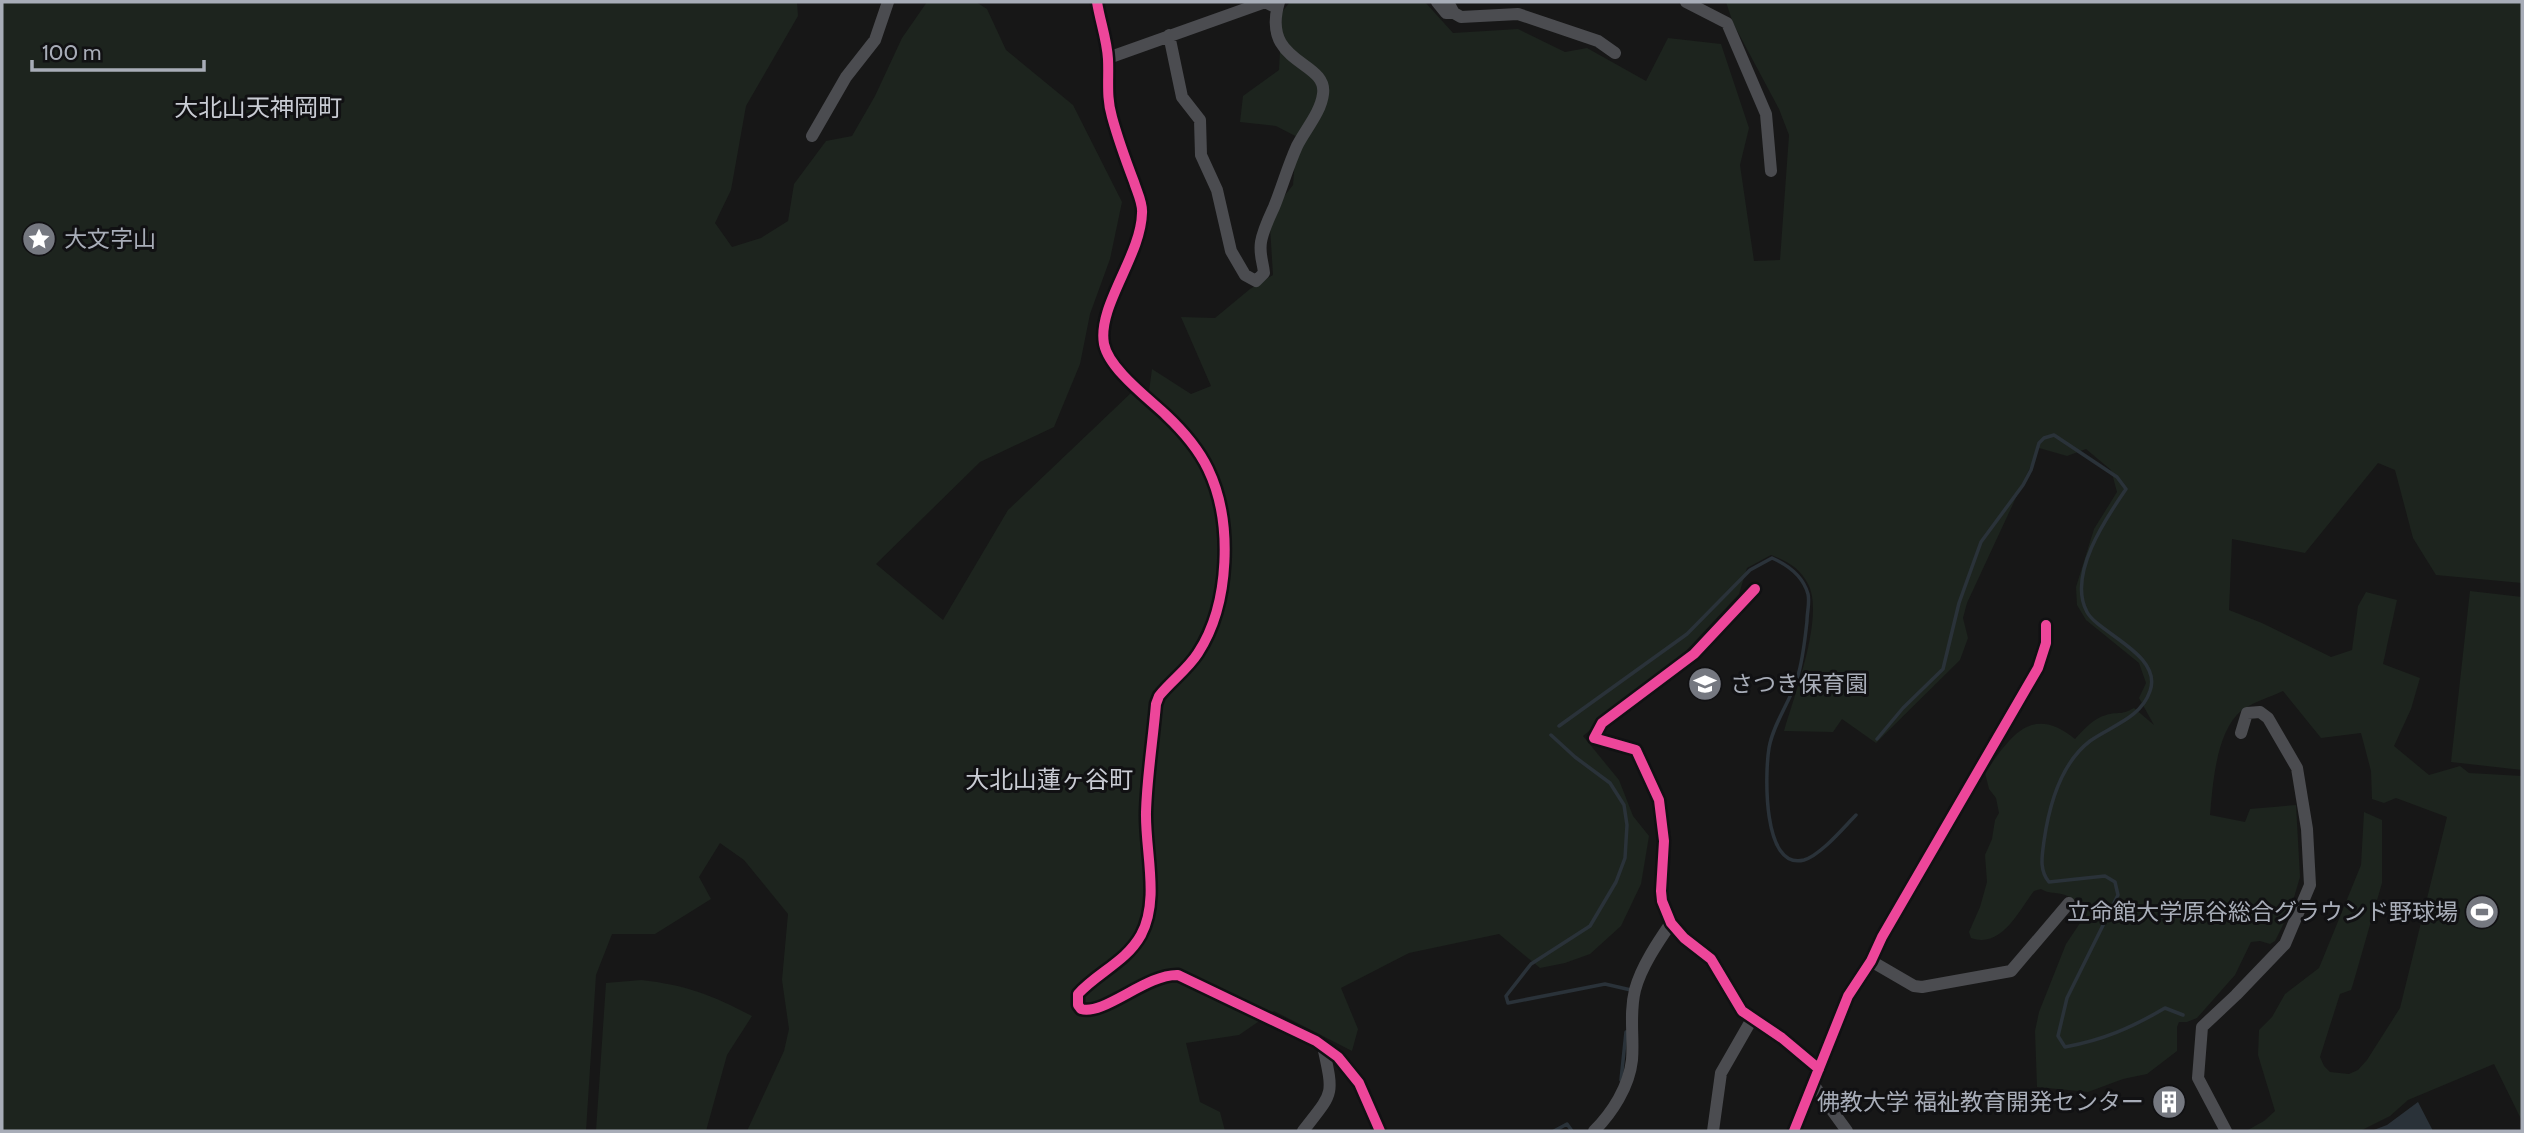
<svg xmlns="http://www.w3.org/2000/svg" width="2524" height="1133" viewBox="0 0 2524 1133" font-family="Cabin,'Noto Sans JP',sans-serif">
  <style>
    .green { fill: #1d241e }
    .water { fill: #2a3239 }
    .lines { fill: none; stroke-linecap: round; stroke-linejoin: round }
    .stream { stroke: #2a3239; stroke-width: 3.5 }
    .minor { stroke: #4b4c50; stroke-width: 12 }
    .cycleway-casing { stroke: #111113; stroke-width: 15 }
    .cycleway { stroke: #ed469a; stroke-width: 10 }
    .labels { text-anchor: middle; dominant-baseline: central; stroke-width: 6; stroke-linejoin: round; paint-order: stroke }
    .poi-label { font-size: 23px; fill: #a8adb8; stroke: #111113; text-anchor: start }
    .neighbourhood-label { font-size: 24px; fill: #c9ccd4; stroke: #111113 }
  </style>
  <rect width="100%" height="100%" fill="#171717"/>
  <!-- green -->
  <path class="green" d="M 2,2 L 797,2 L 798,16 L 746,106 L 731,190 L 715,223 L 732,247 L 761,238 L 788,221 L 794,184 L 826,141 L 852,136 L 875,96 L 902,38 L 927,2 L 976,2 L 987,9 L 1006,50 L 1073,105 L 1122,202 L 1110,259 L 1090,314 L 1080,364 L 1054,427 L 980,462 L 876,564 L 943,620 L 1008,510 L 1132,392 L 1149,391 L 1152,369 L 1191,394 L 1211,386 L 1181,317 L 1215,318 L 1250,289 L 1273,275 L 1270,227 L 1278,204 L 1293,185 L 1295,159 L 1303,140 L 1276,126 L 1240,122 L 1243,96 L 1279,70 L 1282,12 L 1290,2 L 1425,2 L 1453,33 L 1518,29 L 1565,52 L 1587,48 L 1646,81 L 1668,38 L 1721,44 L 1749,128 L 1740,165 L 1754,261 L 1780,260 L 1789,135 L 1779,109 L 1733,23 L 1726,2 L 2522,2 L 2522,583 L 2436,575 L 2413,538 L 2395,470 L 2378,463 L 2305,553 L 2232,539 L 2229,610 L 2262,623 L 2331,657 L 2352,650 L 2358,606 L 2366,592 L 2397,600 L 2383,664 L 2420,678 L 2411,709 L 2394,746 L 2429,775 L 2460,766 L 2469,773 L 2522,776 L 2522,1121 L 2494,1064 L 2408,1100 L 2390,1116 L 2360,1131 L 2246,1131 L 2264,1121 L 2275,1111 L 2258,1055 L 2259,1030 L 2272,1017 L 2285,994 L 2319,968 L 2361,865 L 2364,812 L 2382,820 L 2382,883 L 2353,984 L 2351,990 L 2340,994 L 2320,1057 L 2324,1066 L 2330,1072 L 2349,1074 L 2358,1070 L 2367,1060 L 2400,1008 L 2447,817 L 2396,798 L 2384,803 L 2372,799 L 2371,771 L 2361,733 L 2321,738 L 2283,691 C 2270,697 2254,702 2242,710 C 2216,731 2213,783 2210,815 L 2245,822 L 2250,809 L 2296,805 L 2300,877 L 2290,911 L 2275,941 L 2270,944 L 2260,941 L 2251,942 L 2235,975 L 2197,1018 L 2187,1022 L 2179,1022 L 2177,1027 L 2177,1051 L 2147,1074 L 2123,1079 L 2088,1092 L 2037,1087 L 2035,1031 L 2039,1012 L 2066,944 L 2084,917 L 2082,904 C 2076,901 2071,897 2065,895 C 2056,892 2049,894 2041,889 L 2034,891 C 2019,910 2002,949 1971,938 L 1969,932 L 1980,907 L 1987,882 L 1985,855 L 1992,839 L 1995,820 L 1999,813 L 1996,798 L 1989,789 L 1985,773 C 2010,737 2031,703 2075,739 C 2083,730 2094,718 2106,715 C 2119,711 2120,716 2134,708 L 2154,725 L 2139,698 L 2146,683 L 2139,663 L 2086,620 L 2077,605 L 2076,587 L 2094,529 L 2117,492 L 2111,470 L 2086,449 L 2067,456 L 2039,448 L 1967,603 L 1963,618 L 1968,638 L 1960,660 L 1876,743 L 1842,719 L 1833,732 L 1784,731 C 1794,696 1825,615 1808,584 C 1800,568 1787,561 1771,555 L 1747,568 L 1739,594 L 1686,651 L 1583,736 L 1619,780 L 1633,816 L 1649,836 L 1641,884 L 1621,926 L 1590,954 L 1565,963 L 1540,968 L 1499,934 L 1409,953 L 1341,988 L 1358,1029 L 1352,1051 L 1274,1011 L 1239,1035 L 1186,1043 L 1200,1102 L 1220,1112 L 1225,1131 L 747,1131 L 784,1051 L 789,1029 L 782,980 L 788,914 L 744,860 L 720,843 L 699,877 L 711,899 L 655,934 L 612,934 L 596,975 L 586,1131 L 2,1131 Z
    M 2470,591 L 2522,597 L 2522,770 L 2451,762 Z
    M 641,980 C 686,985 712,995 752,1016 L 727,1055 L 706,1131 L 596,1131 L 606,983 Z"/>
  <!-- water -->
  <path class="water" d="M 2418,1102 L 2433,1131 L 2371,1131 L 2387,1125 Z"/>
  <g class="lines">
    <!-- stream -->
    <path class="stream" d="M 1559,726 L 1687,634 L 1750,570 L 1772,558 C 1788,565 1803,576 1808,594 C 1810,602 1807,612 1807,621 C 1805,640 1803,660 1797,679 C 1790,702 1773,724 1769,748 C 1765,772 1762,871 1804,860 C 1821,855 1844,827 1856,815
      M 1551,735 L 1575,757 L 1610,783 L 1624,805 L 1627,825 L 1625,858 L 1616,882 L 1590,926 L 1531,964 L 1506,996 L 1508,1003 L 1605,984 L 1631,990
      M 1877,739 L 1903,708 L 1943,669 L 1959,603 L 1981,542 L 2023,485 L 2031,470 L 2039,443 L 2044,438 L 2054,435 L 2117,477 L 2126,489 C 2106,518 2067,575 2087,612 C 2098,633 2163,655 2150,691 C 2141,718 2111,726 2090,741 C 2060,764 2049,806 2044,841 C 2042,856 2039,870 2049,882 L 2105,876 L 2115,882 L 2118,895 L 2067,998 L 2058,1036 L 2065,1047 C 2103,1040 2131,1028 2165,1008 L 2183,1015
      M 1621,1080 L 1626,1032
      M 1554,1131 L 1567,1124 L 1572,1131"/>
    <!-- minor -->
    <path class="minor" d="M 1097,2 C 1100,21 1107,40 1108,59 C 1109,79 1106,97 1112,117 C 1118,139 1126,161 1134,182 C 1137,192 1143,203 1142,213 C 1141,256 1097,306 1104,344 C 1109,369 1148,398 1166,415 C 1183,431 1198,448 1208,469 C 1233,521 1230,604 1198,653 C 1188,669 1171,681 1159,696 L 1156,704 C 1153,740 1147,776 1146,812 C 1145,851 1160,900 1141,935 C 1126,962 1098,972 1078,994 L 1078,1005 L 1081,1009 C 1104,1016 1146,974 1178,975 L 1316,1041 L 1338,1057 L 1359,1083 L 1380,1131
      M 1437,2 L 1446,13 L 1454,13
      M 1448,2 L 1454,13 L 1461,17 L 1518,14 L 1598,41 L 1615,53
      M 1686,2 L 1727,23 L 1766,114 L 1771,171
      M 1169,35 L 1182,97 L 1200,120 L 1201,155 L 1217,190 L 1231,251 L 1245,275 L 1256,281 L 1264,273 C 1263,262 1259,254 1261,242 C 1263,230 1269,218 1274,207 C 1282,187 1288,166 1297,146 C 1305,130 1321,112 1323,94 C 1328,60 1260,65 1279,2
      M 1108,58 L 1265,2 L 1277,8
      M 812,136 L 846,77 L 875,40 L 888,2
      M 1755,589 L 1694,654 L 1602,723 L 1594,738 L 1636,750 L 1659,800 L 1664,841 L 1661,891 L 1662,901 L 1671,923 L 1684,938 L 1711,959 L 1742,1011 L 1782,1038 L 1819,1069
      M 1871,961 L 1914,986 L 1922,987 L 2011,971 L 2069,903
      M 1813,1084 L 1847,1131
      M 1303,1131 C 1334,1091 1334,1097 1323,1046
      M 1594,1131 C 1612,1113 1629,1087 1632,1060 C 1634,1037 1629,1014 1635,990 C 1641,967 1658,942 1671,923
      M 1713,1131 L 1721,1073 L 1752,1019
      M 1794,1131 L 1848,996 L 1871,961 L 1882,937 L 2038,668 L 2046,643 L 2046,625
      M 2226,1131 L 2198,1078 L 2202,1027 L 2236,995 L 2285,944 L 2310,885 L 2307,829 L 2297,768 L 2268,718 L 2260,712 L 2247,713 L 2241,733"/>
    <!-- cycleway casing -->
    <g class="cycleway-casing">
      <path id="cycleway" d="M 1097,2 C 1100,21 1107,40 1108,59 C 1109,79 1106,97 1112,117 C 1118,139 1126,161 1134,182 C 1137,192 1143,203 1142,213 C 1141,256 1097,306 1104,344 C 1109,369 1148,398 1166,415 C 1183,431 1198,448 1208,469 C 1233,521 1230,604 1198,653 C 1188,669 1171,681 1159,696 L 1156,704 C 1153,740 1147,776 1146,812 C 1145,851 1160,900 1141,935 C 1126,962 1098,972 1078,994 L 1078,1005 L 1081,1009 C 1104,1016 1146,974 1178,975 L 1316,1041 L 1338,1057 L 1359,1083 L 1380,1131
        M 1755,589 L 1694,654 L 1602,723 L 1594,738 L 1636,750 L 1659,800 L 1664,841 L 1661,891 L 1662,901 L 1671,923 L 1684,938 L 1711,959 L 1742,1011 L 1782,1038 L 1819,1069
        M 1794,1131 L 1848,996 L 1871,961 L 1882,937 L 2038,668 L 2046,643 L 2046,625"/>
    </g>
    <!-- cycleway -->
    <use href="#cycleway" class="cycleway"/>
  </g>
  <!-- icons -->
  <defs>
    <g id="sight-disc" transform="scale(1.75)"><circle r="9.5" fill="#757880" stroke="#111113"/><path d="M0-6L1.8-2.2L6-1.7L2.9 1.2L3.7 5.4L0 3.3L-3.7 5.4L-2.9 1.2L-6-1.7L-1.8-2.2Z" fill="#fff"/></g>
    <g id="school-disc" transform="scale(1.75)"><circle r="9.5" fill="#757880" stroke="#111113"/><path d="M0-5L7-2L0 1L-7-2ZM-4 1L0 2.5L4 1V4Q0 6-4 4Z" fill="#fff"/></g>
    <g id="stadium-disc" transform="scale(1.75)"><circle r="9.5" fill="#757880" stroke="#111113"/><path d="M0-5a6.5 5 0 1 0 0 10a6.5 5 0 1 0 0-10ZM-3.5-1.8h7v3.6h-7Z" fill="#fff"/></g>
    <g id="building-disc" transform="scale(1.75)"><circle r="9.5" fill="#757880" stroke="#111113"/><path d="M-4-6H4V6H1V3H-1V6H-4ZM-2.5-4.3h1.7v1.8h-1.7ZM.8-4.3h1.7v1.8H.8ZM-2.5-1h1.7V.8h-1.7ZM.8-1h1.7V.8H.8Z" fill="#fff"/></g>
  </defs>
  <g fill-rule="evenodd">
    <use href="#sight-disc" x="39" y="239"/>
    <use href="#school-disc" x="1705" y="684"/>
    <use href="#stadium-disc" x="2482" y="912"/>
    <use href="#building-disc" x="2169" y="1102"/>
  </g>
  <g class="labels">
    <!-- poi labels -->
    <g class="poi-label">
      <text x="64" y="239">大文字山</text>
      <text x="1730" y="684">さつき保育園</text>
      <text x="2458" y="912" text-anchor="end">立命館大学原谷総合グラウンド野球場</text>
      <text x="2144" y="1102" text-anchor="end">佛教大学 福祉教育開発センター</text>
    </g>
    <!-- neighbourhood labels -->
    <g class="neighbourhood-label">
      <text x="258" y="107">大北山天神岡町</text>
      <text x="1049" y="779">大北山蓮ヶ谷町</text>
    </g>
  </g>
  <!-- border -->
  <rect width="2524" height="1133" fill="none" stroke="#a8adb8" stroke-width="7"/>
  <!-- scale -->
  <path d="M32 60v10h172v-10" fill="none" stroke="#a8adb8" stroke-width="3.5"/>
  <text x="42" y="60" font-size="21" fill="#a8adb8" stroke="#111113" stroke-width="5" paint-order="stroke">100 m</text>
</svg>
